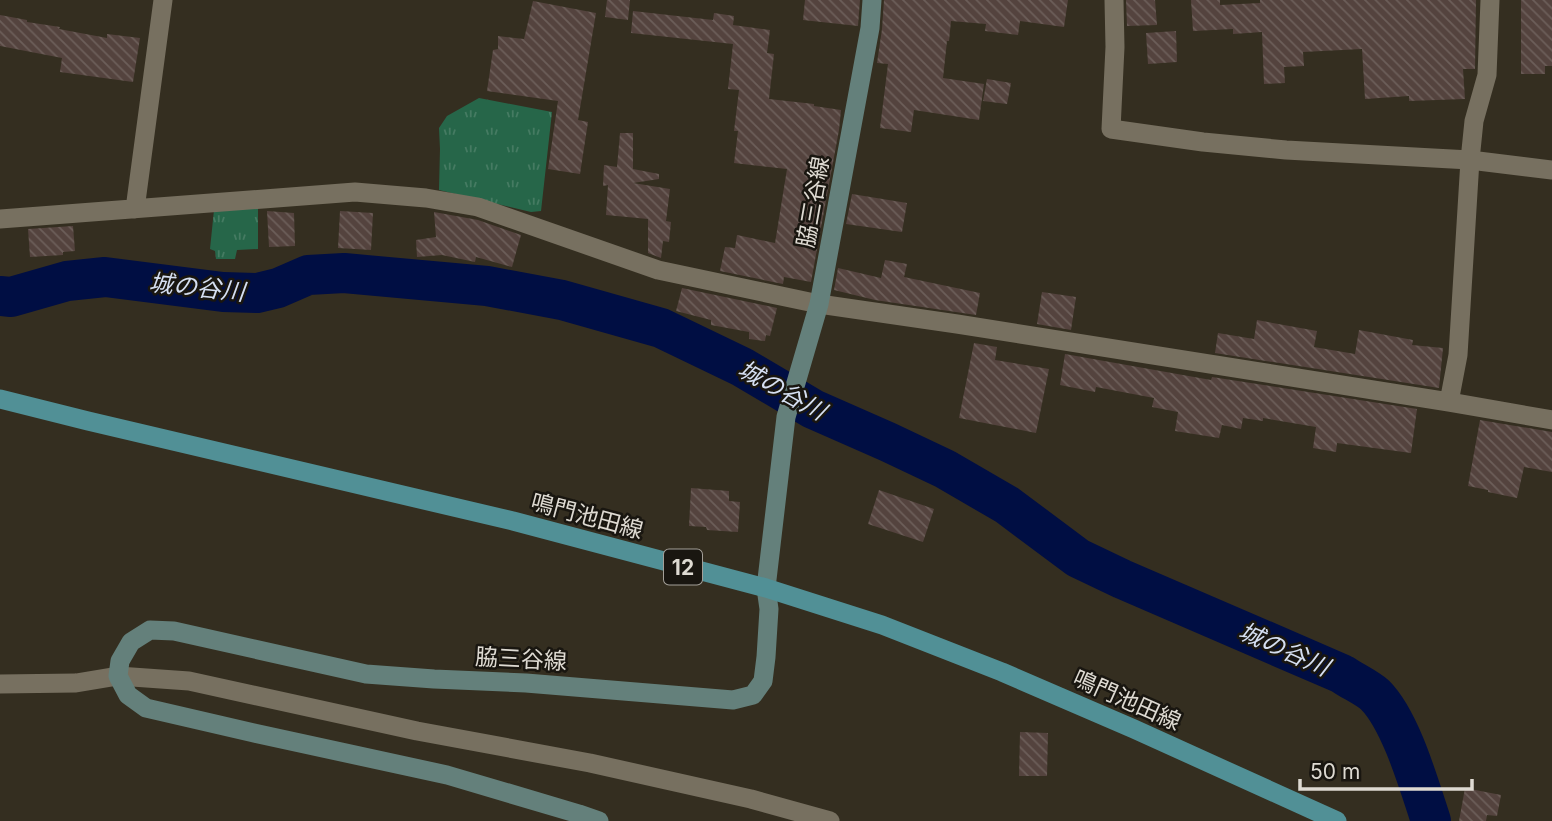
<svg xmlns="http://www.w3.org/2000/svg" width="1552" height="821" viewBox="0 0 1552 821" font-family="Inter,'Noto Sans JP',sans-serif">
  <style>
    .grass { fill: url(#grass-tufts) }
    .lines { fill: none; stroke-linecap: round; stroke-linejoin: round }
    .river { stroke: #000e43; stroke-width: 40 }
    .building { fill: url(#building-back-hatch) }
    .minor { stroke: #777060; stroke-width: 19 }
    .secondary { stroke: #64807b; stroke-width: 19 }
    .primary { stroke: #519096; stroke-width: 19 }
    .labels { text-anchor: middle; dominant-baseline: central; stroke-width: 5; stroke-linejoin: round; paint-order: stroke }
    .shield { fill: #191610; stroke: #a39f98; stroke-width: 2 }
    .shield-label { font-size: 21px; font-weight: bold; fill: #dedad2 }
    .street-label { font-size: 23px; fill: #dedad2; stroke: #191610 }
    .water-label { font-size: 24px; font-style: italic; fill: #d5dff1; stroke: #191610 }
  </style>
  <defs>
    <pattern id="grass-tufts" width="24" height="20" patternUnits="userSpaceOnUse" patternTransform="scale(1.75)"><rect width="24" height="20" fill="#266649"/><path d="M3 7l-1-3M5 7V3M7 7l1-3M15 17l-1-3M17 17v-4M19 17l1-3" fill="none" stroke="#457b62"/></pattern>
    <pattern id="building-back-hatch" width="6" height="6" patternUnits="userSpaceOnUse" patternTransform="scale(1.75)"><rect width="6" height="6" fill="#54433e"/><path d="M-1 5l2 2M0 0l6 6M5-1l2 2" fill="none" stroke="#6c5e59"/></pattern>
  </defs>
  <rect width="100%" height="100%" fill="#342e20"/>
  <!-- grass -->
  <path class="grass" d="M 479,98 L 552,112 L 541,211 L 531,212 L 439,190 L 440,149 L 439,128 L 447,116 Z
    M 258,208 L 258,249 L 237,250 L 235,259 L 216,259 L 215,251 L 210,249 L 214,210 Z"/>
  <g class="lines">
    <!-- river -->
    <path class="river" d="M 0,296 L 11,297 L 67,281 L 105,277 L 223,292 L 257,293 L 278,288 L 308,275 L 344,273 L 487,286 L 562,300 L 661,328 L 742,367 L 813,409 L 888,442 L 945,469 L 1007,505 L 1078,558 L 1122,579 L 1342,674 C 1352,681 1366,687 1375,695 C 1401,721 1419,785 1431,821"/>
  </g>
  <!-- building -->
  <path class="building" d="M 607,0 L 630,0 L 628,20 L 605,17 Z
    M 805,0 L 860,0 L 858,26 L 803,20 Z
    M 884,0 L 1068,0 L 1064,27 L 1020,21 L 1018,35 L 985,31 L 986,24 L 951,21 L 949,41 L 947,41 L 943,78 L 984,84 L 979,120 L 914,110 L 911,132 L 880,128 L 888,64 L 877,63 L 882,29 Z
    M 1126,0 L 1155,0 L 1157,25 L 1127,26 Z
    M 1191,0 L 1220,0 L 1220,5 L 1260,3 L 1260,0 L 1476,0 L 1475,69 L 1463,69 L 1465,99 L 1409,101 L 1409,96 L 1365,99 L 1362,49 L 1303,52 L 1304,66 L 1284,67 L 1285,83 L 1264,84 L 1262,32 L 1233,34 L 1233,29 L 1193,31 Z
    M 1521,0 L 1552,0 L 1552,66 L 1545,66 L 1545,74 L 1521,74 Z
    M 533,1 L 596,13 L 578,120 L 588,122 L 580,174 L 548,169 L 558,101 L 487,91 L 493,50 L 498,49 L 498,36 L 524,39 Z
    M 633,11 L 713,20 L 714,13 L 734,16 L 733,25 L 770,30 L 767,53 L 774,54 L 769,99 L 814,104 L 814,106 L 841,110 L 839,130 L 811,282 L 784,277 L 783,284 L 720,271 L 725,247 L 735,248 L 737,235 L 775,243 L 787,169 L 734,163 L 738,131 L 734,131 L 739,90 L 728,89 L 733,44 L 631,33 Z
    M 0,15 L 27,20 L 27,22 L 60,27 L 59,29 L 107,38 L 107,34 L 140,38 L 133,82 L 60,72 L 62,58 L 0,46 Z
    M 1176,31 L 1177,62 L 1148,64 L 1146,33 Z
    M 987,79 L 1011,83 L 1007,104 L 983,101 Z
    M 620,133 L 633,133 L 633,169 L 659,174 L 659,179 L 633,183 L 670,189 L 666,221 L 671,222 L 669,242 L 663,241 L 661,258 L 648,253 L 648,219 L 606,215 L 608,185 L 603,186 L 604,165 L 617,167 Z
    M 852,194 L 907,203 L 902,232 L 846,224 Z
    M 267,211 L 294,213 L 295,246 L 269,247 Z
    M 340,211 L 373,213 L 371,250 L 338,248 Z
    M 434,212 L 478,220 L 521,235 L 512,267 L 476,257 L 475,262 L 442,255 L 417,257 L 416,240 L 436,237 Z
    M 73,226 L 75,251 L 63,252 L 63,255 L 30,257 L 28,229 Z
    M 885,260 L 907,264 L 904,277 L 980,293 L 976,315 L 875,300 L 834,290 L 838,268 L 881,278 Z
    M 682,288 L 777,308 L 770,336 L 766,335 L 765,341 L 749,339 L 749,332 L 711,325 L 711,320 L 676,311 Z
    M 1042,292 L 1076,297 L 1071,330 L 1037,324 Z
    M 1257,320 L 1317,331 L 1314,347 L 1355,354 L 1359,330 L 1413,340 L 1412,345 L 1443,348 L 1439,388 L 1215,353 L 1218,333 L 1254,339 Z
    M 974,343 L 997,347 L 995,360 L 1049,369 L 1036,433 L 959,418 Z
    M 1065,354 L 1211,380 L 1212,377 L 1417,409 L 1411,453 L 1337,443 L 1336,452 L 1313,448 L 1316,427 L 1263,418 L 1263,421 L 1243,418 L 1241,429 L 1222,425 L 1219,438 L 1175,431 L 1178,412 L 1152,407 L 1154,398 L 1096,387 L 1095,392 L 1060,385 Z
    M 1480,420 L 1552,432 L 1552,472 L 1524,467 L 1517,498 L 1488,492 L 1488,490 L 1468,486 Z
    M 691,488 L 729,491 L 729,501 L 740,502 L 738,532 L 707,530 L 706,527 L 689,526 Z
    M 879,490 L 934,509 L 923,542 L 868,524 Z
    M 1020,732 L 1048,733 L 1047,776 L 1019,776 Z
    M 1465,788 L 1501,795 L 1497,816 L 1487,815 L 1486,821 L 1459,821 Z"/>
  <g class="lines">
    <!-- minor -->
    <path class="minor" d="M 1114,0 L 1115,47 L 1111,129 L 1203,142 L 1286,150 L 1470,160 L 1552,170
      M 135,209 L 163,0
      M 0,219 L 355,192 L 426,198 L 478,207 L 658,270 L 819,304 L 957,324 L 1449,402 L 1552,420
      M 1449,402 L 1458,355 L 1470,160 L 1474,121 L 1487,75 L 1490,0
      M 0,684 L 76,683 L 118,676 L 189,681 L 417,731 L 590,763 L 751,799 L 830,821"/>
    <!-- secondary -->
    <path class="secondary" d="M 599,821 L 579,814 L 447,775 L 254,733 L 146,708 L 128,695 L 118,676 L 120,661 L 131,642 L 150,630 L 174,631 L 366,674 L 434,679 L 526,683 L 733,700 L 753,695 L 763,681 L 766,657 L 769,609 L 766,588 L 786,417 L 819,304 L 870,28 L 872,0"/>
    <!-- primary -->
    <path class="primary" d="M 0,399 L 88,421 L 513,521 L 766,588 L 882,625 L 1002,672 L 1134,729 L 1337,821"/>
  </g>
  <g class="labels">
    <!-- shield labels -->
    <rect class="shield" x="664" y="549.5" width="38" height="35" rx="5"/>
    <g class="shield-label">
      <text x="683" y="567">12</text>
    </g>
    <!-- street labels -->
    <g class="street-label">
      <text transform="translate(813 202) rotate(-80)">脇三谷線</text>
      <text transform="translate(587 516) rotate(15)">鳴門池田線</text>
      <text transform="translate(521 659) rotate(3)">脇三谷線</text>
      <text transform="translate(1127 700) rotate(24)">鳴門池田線</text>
    </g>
    <!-- water labels -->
    <g class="water-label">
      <text transform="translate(197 287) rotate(6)">城の谷川</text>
      <text transform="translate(782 390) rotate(29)">城の谷川</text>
      <text transform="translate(1284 649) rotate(24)">城の谷川</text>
    </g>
  </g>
  <!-- scale -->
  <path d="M1300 779v10h172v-10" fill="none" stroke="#dedad2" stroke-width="3.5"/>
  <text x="1310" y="779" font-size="21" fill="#dedad2" stroke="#191610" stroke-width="5" paint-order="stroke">50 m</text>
</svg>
